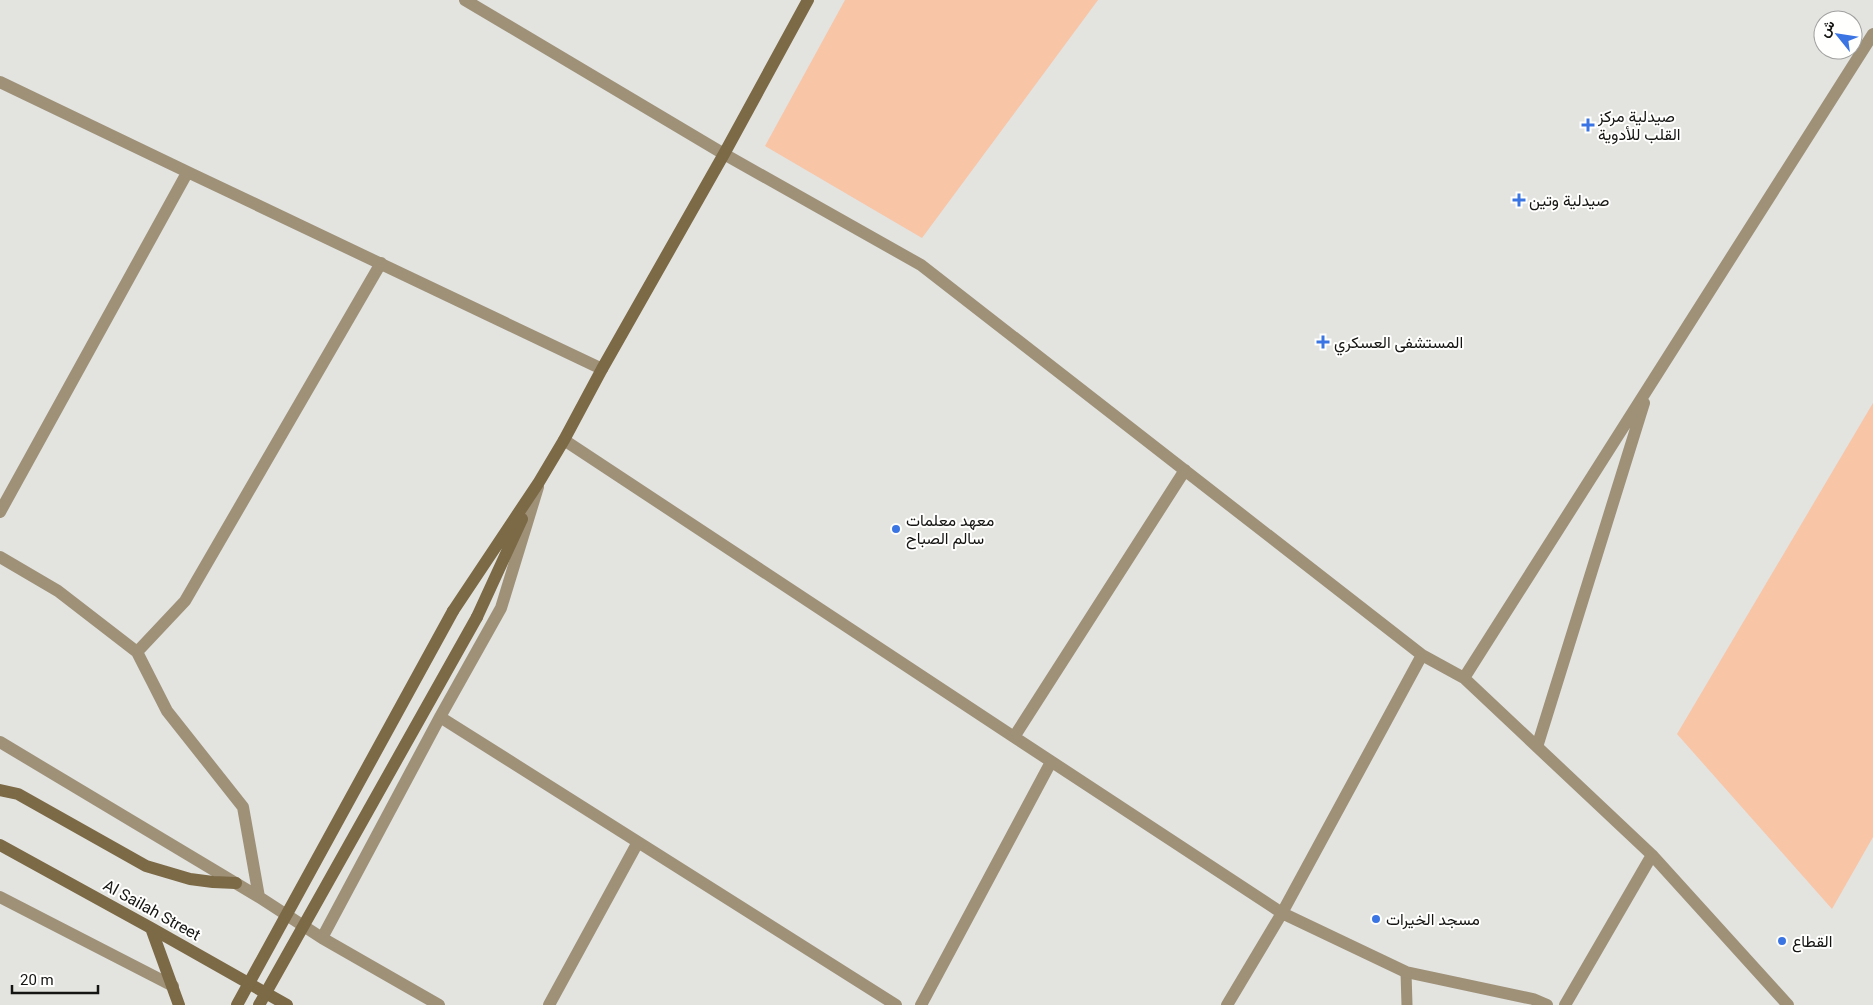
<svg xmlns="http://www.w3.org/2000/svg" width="1873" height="1005" viewBox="0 0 1873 1005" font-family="Roboto,Vazirmatn,sans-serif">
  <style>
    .green { fill: #f8c5a7 }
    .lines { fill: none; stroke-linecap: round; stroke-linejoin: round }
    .lane { stroke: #9e9178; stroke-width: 11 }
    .street { stroke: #9e9178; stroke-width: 12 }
    .secondary { stroke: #7c6945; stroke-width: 12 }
    .secondary-bridge { stroke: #7c6945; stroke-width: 12 }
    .poi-dot { fill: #3b74e3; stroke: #fffffe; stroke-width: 2 }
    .labels { text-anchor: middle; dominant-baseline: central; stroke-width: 4; stroke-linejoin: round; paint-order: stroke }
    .poi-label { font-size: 16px; fill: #141413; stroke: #fffffe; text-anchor: start }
    .street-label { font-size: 16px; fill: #141413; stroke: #fffffe }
  </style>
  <rect width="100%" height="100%" fill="#e3e3e0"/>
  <!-- green -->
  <path class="green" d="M 845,0 L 1098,0 L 922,238 L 765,146 Z
    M 1873,403 L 1873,837 L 1832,909 L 1677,734 Z"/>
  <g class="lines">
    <!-- lane -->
    <path class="lane" d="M 1406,972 L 1407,1005"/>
    <!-- street -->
    <path class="street" d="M 465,0 L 724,154 L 921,265 L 1422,655 L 1464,678 L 1652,855 L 1788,1005
      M 0,82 C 200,179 401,272 602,369
      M 564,440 L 1014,737 L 1185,470
      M 0,512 L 187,173
      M 0,557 L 58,591 L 137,652 L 167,711 L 243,807 L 259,897 L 322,938 L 439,1005
      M 137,652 L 185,601 L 381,263
      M 1464,678 L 1873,34
      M 440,717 L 896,1005
      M 1014,737 L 1282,913 L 1406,972 L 1533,999 L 1547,1005
      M 0,742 L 259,897
      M 1537,747 L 1644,403
      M 0,897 L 173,986
      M 322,938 L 440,717 L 501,608 L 538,487
      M 549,1005 L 638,842
      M 921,1005 L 1051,762
      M 1227,1005 L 1282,913 L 1422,655
      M 1565,1005 L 1652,855"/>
    <!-- secondary -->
    <path class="secondary" d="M 453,611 L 539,482 L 564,440 L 602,369 L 724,154 L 808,0
      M 477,617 L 522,519
      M 0,790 L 18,794 L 146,866 L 190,879 L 213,882 L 236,883
      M 0,845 L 151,928 L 287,1005
      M 151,928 L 179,1005"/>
    <!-- secondary-bridge -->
    <path class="secondary-bridge" d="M 237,1005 L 453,611
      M 259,1005 L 477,617"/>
  </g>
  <!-- markers -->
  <g class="poi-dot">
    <path d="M1585.5 117.5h5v5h5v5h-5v5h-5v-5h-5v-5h5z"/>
    <path d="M1516.5 192.5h5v5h5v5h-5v5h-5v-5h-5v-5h5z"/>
    <path d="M1320.5 334.5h5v5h5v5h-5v5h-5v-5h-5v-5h5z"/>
    <circle cx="896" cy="529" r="5"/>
    <circle cx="1376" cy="919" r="5"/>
    <circle cx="1782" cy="941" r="5"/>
  </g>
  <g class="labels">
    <!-- poi labels -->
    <g class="poi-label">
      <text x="1598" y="116">صيدلية مركز<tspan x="1598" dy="18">القلب للأدوية</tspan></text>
      <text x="1529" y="200">صيدلية وتين</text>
      <text x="1334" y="342">المستشفى العسكري</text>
      <text x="906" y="520">معهد معلمات<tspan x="906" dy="18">سالم الصباح</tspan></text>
      <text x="1386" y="919">مسجد الخيرات</text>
      <text x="1792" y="941">القطاع</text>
    </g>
    <!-- street labels -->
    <g class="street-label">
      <text transform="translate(152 910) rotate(29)">Al Sailah Street</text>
    </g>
  </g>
  <!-- north arrow -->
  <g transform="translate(1838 35) rotate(300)"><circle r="24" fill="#fffffe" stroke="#a1a1a0"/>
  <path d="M0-4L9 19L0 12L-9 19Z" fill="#3b74e3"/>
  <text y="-8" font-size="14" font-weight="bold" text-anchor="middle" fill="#141413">ش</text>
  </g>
  <!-- scale -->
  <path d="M12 985v8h86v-8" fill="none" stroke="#141413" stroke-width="2.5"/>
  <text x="20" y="985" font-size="15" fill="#141413" stroke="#fffffe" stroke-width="4" paint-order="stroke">20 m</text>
</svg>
